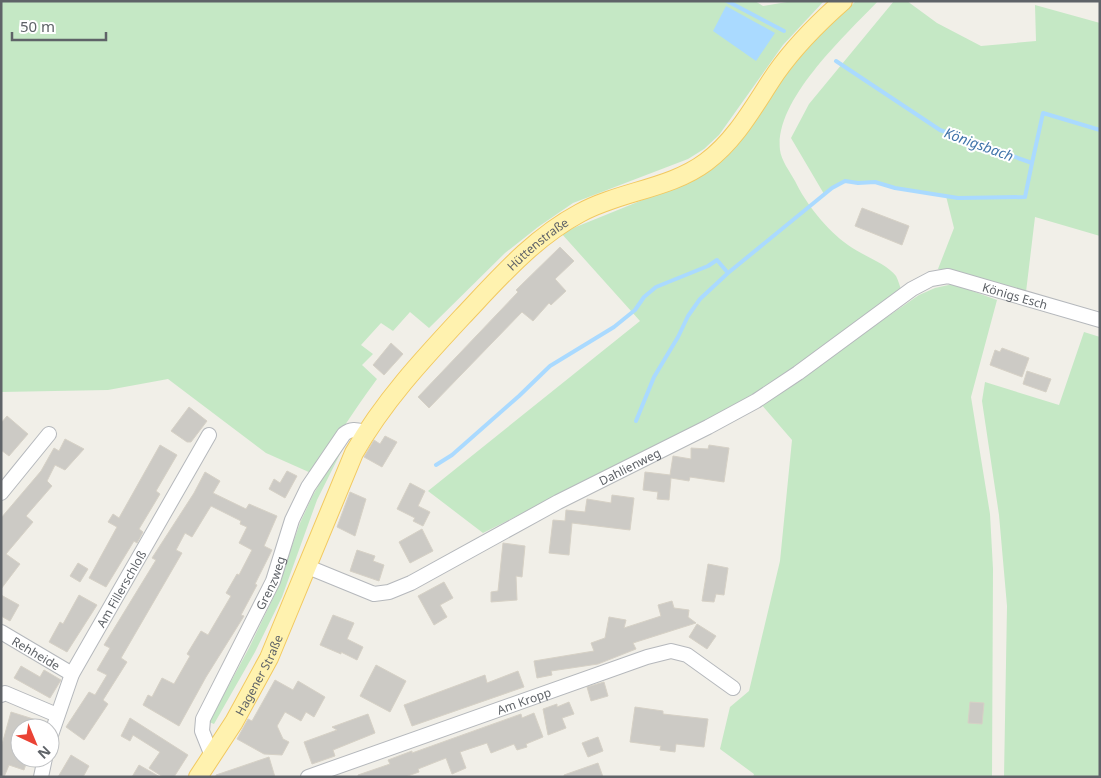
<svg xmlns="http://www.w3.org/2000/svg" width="1101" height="778" viewBox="0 0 1101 778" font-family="'Noto Sans',sans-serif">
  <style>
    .green { fill: #c5e8c5 }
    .water { fill: #aadaff }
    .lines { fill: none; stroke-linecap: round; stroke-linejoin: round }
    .stream { stroke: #aadaff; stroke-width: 4 }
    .building { fill: #cccac5; stroke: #d6d1c6 }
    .minor-casing { stroke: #b5b8bc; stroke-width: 16 }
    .major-casing { stroke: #f2c960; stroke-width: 20 }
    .minor { stroke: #fff; stroke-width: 14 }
    .major { stroke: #fff2af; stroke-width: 18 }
    .labels { text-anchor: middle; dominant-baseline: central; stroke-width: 4; stroke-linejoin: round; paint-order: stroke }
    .street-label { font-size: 12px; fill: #5f6368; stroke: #fff }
    .water-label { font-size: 14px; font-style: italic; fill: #4174aa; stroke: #fff }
  </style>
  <rect width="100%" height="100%" fill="#f1efe8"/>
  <!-- green -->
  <path class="green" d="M 1,1 L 755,1 L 763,6 L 793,1 L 824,1 L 783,45 L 719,135 L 704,149 L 688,159 L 573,203 L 538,227 L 505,253 L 429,328 L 410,312 L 393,331 L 381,323 L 361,345 L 373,354 L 362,365 L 377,379 C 354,410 334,443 311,473 L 266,453 L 168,379 L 108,390 L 1,392 Z
    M 856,1 L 878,1 C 846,35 774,100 780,150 C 781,160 790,172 795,181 C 806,204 827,230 848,245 C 861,255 886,263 896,276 C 898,280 900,286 901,290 L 761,393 L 483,533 L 428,491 L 640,321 L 561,233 L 687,182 L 713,168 L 741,140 L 784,76 L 817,38 Z
    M 894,1 L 907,1 L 937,23 L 981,46 L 1036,41 L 1035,5 L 1100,23 L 1100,236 L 1035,217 L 1026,292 L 938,269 L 954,228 L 946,196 L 895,188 L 875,182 L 858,183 L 845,181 L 824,194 L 791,138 L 809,104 Z
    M 953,284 L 997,300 L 971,397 L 990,514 L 993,569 L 992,777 L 753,777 L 754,774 L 720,749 L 730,707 L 749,691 L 780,561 L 792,440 L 761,404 L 919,295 L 935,288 Z
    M 1084,332 L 1100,337 L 1100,777 L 1004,777 L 1007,606 L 999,515 L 982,401 L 985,382 L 1059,405 Z
    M 344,446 L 317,500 L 282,597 L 255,652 L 214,724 L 209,722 L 249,648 L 275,594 L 300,523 L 312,497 L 340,447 Z"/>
  <!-- water -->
  <path class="water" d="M 726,6 L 775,33 L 756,61 L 713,31 Z"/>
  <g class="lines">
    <!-- stream -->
    <path class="stream" d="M 727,1 L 784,31
      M 836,61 L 940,130 L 1032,163 L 1043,113 L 1100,130
      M 636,421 L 654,377 L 678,337 L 688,316 L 700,299 L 728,273 L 832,188 L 845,181 L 858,183 L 875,182 L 895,188 L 958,198 L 1025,197 L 1032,163
      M 436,465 L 452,455 L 519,396 L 550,366 L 614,327 L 635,310 L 644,297 L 656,287 L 708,266 L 717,260 L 728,273"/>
  </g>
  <!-- building -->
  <path class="building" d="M 862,208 L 909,226 L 902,245 L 855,226 Z
    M 560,247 L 574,261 L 555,279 L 566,291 L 551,305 L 549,303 L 533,321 L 522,312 L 429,408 L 418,397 L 518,292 L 516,290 Z
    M 391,343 L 403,354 L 384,375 L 373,365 Z
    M 1002,348 L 1029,358 L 1022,377 L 990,365 L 995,350 L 1000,352 Z
    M 1027,371 L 1051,379 L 1046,392 L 1023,384 Z
    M 189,407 L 207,421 L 191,442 L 187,442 L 171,431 Z
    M 7,416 L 28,434 L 9,456 L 1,450 L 1,423 Z
    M 385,436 L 397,442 L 382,467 L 364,457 L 374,440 L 380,444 Z
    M 65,439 L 84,449 L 65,470 L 55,465 L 47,481 L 52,486 L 26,516 L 33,522 L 6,554 L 20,564 L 1,589 L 1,518 L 41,471 L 54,448 L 59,451 Z
    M 160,445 L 177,455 L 156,491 L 160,494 L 139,529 L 143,532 L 137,543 L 134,541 L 106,587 L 89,578 L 117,527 L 108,522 L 113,514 L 119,518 Z
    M 709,445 L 729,448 L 724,482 L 690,477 L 689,481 L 671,478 L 669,500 L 657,499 L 658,492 L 643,490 L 645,472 L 670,475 L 673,456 L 691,459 L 691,448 L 708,449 Z
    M 287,471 L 297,476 L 285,498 L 269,489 L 274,479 L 280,483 Z
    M 205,472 L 220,481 L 213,493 L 246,509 L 249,504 L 277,516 L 264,546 L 272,550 L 255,584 L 257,585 L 241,615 L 244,616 L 206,677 L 179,726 L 143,705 L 148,695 L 152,697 L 162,678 L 174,684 L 190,656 L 187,654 L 201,631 L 208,635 L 231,596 L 226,593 L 237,574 L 239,575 L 252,550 L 239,543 L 247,527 L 240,524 L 241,521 L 211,506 L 192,537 L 185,533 L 176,550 L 182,553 L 121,658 L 127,662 L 103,700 L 108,704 L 84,740 L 66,727 L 89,692 L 95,695 L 107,675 L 97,670 L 110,648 L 104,645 L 156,560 L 152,558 L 194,493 Z
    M 410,483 L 425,491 L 418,506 L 430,512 L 423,526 L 413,521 L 415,518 L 397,509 Z
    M 350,492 L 366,499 L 355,536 L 337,527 Z
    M 612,495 L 634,498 L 630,530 L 572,523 L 569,555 L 549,553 L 553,520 L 565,521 L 566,510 L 585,512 L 587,499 L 611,503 Z
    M 422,529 L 433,551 L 410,563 L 399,542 Z
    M 503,543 L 525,546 L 522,577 L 516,576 L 517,600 L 491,602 L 491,592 L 498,591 Z
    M 357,550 L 375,556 L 373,561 L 384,565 L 379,581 L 350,571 Z
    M 78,563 L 88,569 L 80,582 L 70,576 Z
    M 708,564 L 728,568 L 724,595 L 716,594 L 714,602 L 702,601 Z
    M 444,582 L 453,598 L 440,605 L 447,617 L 434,625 L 418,596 Z
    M 1,595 L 19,605 L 10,621 L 1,616 Z
    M 79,595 L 97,605 L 67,652 L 49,642 L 60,622 L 63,624 Z
    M 672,601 L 674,608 L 689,610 L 688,617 L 696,623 L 633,643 L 636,649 L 598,664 L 551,671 L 552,675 L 537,678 L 534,661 L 594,651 L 591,643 L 605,638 L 609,617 L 626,620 L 624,628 L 661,616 L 658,605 Z
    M 333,615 L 354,623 L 347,639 L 363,647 L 357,660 L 341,652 L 341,654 L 320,645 Z
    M 697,624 L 716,636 L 707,649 L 689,637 Z
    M 376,665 L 406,681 L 390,712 L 360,696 Z
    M 21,666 L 40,677 L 44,670 L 61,680 L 50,698 L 14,678 Z
    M 518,671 L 524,687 L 412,726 L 404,705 L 485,675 L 487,683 Z
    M 275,680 L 293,690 L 298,681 L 325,697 L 314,717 L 306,712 L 301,721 L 285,712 L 277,726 L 283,739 L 289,742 L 282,755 L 264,754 L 237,739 L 248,719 L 252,721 Z
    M 604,682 L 608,696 L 591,701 L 587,687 Z
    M 569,702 L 574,714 L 562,718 L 566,728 L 548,735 L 543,709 L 557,704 L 557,707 Z
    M 970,702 L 984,703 L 982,724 L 968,723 Z
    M 635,707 L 663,711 L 663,714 L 708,719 L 704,747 L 676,744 L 675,752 L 660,750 L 661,746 L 630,742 Z
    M 11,712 L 46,723 L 44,728 L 20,728 L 20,758 L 28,758 L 24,770 L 9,765 L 4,777 L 1,777 L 1,748 Z
    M 534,713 L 543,737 L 526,744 L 527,747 L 517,750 L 514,744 L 491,753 L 487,743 L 460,752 L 466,768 L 452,774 L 446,758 L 418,769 L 419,772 L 405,777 L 358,777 L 358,775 L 390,764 L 388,760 L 412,751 L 412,753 L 521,714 L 522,718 Z
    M 368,714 L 375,733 L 333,750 L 335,756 L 312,764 L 304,742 L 337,730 L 332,727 Z
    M 130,718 L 188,755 L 174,777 L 163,777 L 149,768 L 160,752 L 133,735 L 130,741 L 121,736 Z
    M 598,737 L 603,751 L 588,757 L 582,743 Z
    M 71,755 L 89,766 L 83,777 L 58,777 Z
    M 269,757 L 275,777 L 216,777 L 216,775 Z
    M 598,763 L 603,777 L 564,777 L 564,775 Z
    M 139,765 L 160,777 L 132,777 Z"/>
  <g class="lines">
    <!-- minor casing -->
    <g class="minor-casing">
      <g id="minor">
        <path d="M 1,493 L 49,434"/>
        <path id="s1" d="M 308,567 L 374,594 L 389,592 L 411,583 L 558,502 L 708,427 L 756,401 L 798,373 L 912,289 L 931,279 L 948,276 L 1100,320"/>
        <path id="s2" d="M 1,632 L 72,674"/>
        <path d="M 1,695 L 5,693 L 57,715"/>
        <path id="s3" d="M 50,738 L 72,674 L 209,435"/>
        <path id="s4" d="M 212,756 L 202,731 L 203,719 L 273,581 L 292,520 L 308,487 L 344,434 C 352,428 357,430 366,432"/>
        <path d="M 41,777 L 45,758"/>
        <path id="s5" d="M 308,777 L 647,657 L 671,651 L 687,655 L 733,688"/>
      </g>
    </g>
    <!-- major casing -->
    <g class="major-casing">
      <g id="major">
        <path id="s6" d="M 198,777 L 234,722 L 269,658 L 354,453 C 383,402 422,360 462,317 C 498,279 533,238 580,213 C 620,191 670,189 706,162 C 737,139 755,104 776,73 C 795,46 818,23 843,1"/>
      </g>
    </g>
    <!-- minor -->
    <use href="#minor" class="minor"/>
    <!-- major -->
    <use href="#major" class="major"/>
  </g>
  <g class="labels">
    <!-- street labels -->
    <g class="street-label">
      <text stroke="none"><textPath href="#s6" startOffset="640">Hüttenstraße</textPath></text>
      <text stroke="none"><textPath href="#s1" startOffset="801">Königs Esch</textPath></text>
      <text stroke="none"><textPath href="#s1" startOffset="358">Dahlienweg</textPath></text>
      <text stroke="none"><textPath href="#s4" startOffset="191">Grenzweg</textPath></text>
      <text stroke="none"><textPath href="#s3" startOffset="166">Am Fillerschloß</textPath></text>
      <text stroke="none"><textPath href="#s2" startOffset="41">Rehheide</textPath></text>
      <text stroke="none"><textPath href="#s6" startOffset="119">Hagener Straße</textPath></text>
      <text stroke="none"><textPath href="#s5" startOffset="229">Am Kropp</textPath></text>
    </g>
    <!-- water labels -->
    <g class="water-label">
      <text transform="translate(979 144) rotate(20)">Königsbach</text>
    </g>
  </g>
  <!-- border -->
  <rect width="1101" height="778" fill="none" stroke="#5f6368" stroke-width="5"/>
  <!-- north arrow -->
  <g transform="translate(35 743) rotate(136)"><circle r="24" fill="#ffffff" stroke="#bfc1c3"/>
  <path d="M0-4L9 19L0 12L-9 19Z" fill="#ea4335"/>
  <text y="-8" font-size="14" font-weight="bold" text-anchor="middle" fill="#5f6368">N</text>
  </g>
  <!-- scale -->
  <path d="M12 32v8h94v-8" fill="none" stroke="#5f6368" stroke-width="2.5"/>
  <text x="20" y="32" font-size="15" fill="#5f6368" stroke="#ffffff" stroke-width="4" paint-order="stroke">50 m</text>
</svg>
